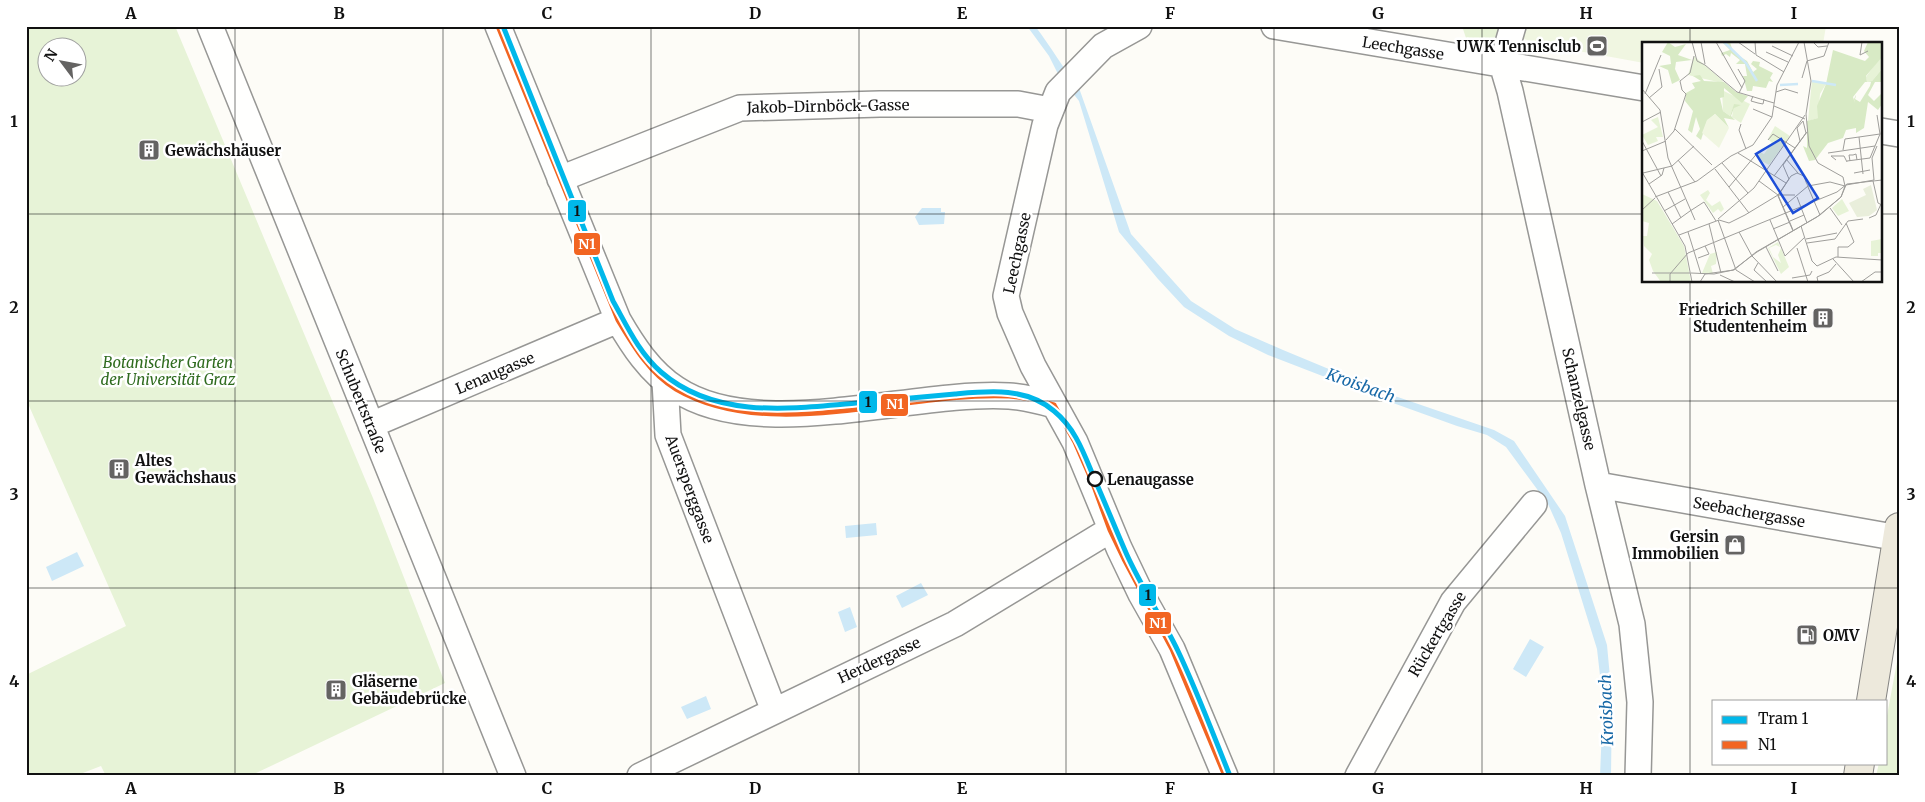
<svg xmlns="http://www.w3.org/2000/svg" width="1925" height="802" viewBox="0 0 1925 802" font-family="Merriweather,serif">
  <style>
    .green { fill: #e7f3d7; fill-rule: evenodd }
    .pitch { fill: #f0f6e1 }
    .water { fill: #cde8f7 }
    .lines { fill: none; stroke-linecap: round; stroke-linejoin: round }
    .street-casing { stroke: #979795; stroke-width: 28 }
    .primary-casing { stroke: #858482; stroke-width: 30 }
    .street { stroke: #fffffe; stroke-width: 25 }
    .primary { stroke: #ede9dc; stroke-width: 28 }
    .bus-1-casing { stroke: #fff; stroke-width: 9 }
    .bus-1 { stroke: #f26522; stroke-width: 5 }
    .tram-1-casing { stroke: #fff; stroke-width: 9 }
    .tram-1 { stroke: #00b8ea; stroke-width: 5 }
    .grid { fill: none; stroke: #111; stroke-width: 1; stroke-opacity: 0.55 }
    .stop-dot { fill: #fff; stroke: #111; stroke-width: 2.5 }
    .labels { text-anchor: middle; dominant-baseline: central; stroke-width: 5; stroke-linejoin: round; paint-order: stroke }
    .poi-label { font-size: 15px; font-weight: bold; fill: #111; stroke: #fff; text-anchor: start }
    .street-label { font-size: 15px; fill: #111; stroke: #fff }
    .park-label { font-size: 15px; font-style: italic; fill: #2f6b1f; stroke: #fff }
    .stop-label { font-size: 15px; font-weight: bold; fill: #111; stroke: #fff; text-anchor: start }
    .water-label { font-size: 16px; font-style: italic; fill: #1768a6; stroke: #fff }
    .inset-river { fill: none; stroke: #cde8f7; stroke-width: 2.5 }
    .inset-road { fill: none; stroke: #9f9e9b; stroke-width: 1 }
    .view { fill: #1d4ed8; fill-opacity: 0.15; stroke: #1d4ed8; stroke-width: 2.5 }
    .inset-edge { fill: none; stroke: #111; stroke-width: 2.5 }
    .line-badge { stroke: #fff; stroke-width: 2 }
    .badge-label { font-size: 14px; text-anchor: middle; font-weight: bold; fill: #fff }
    .pale-badge-label { font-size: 14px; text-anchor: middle; font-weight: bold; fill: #111 }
    .neatline { fill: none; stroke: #111; stroke-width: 2 }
    .grid-label { font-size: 16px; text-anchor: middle; font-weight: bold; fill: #111 }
  </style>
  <rect width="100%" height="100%" fill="#fdfcf7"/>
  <!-- green -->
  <path class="green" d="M 26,26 L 175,26 L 373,498 L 445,683 L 250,776 L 106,776 L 101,766 L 75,776 L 30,776 L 26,767 L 26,675 L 126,626 L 26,399 ZM 48,48 L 78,48 L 78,78 L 48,78 Z
    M 1462,26 L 1510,26 L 1500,61 L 1469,47 Z
    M 1899,651 L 1899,776 L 1876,776 L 1879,763 L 1886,763 L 1886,721 Z"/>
  <!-- pitch -->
  <path class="pitch" d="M 1526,26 L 1826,26 L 1823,44 L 1644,44 L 1644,63 L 1540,44 L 1521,38 Z"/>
  <!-- water -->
  <path class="water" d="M 1027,26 L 1035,26 C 1051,47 1063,68 1079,88 L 1131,234 L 1191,301 L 1235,329 L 1283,350 L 1389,394 L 1494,430 L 1514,441 L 1565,516 L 1607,645 L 1612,699 L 1611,776 L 1600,776 L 1603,702 L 1597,649 L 1561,533 L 1548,504 L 1506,447 L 1487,435 L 1457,426 L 1382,399 L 1268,355 L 1229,336 L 1184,307 L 1158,279 L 1119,232 L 1079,101 L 1058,74 L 1049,56 Z
    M 922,208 L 941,208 L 941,212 L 945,212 L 944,224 L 919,225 L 915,217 Z
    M 876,523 L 877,535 L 846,538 L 845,526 Z
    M 77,552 L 84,566 L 52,581 L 46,567 Z
    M 921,583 L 928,595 L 902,608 L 896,596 Z
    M 850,607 L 857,627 L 845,632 L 838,612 Z
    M 1530,639 L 1544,647 L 1526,677 L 1513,669 Z
    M 706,696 L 711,709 L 687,719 L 681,707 Z"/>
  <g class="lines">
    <!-- street casing -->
    <g class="street-casing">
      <path id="street" d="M 210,26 L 513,776
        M 498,26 L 618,320 C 633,346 650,372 676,389 C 758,444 914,390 1009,396 C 1024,397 1040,401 1054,405
        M 1139,26 L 1103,46 L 1058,92 L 1045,125 L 1006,296 L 1010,313 L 1033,366 L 1075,442 L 1119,548 L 1141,594 L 1172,649 L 1225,776
        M 1274,26 L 1644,88
        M 1513,26 L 1502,64 L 1510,91 L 1598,485 L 1632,624 L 1640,702 L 1638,776
        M 1881,131 L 1899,134
        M 560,179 L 740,108 L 880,104 L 1018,104 L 1050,110
        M 665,381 L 668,435 L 774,711
        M 371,425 L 618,320
        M 1598,485 L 1899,538
        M 640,776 L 955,624 L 1110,530
        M 1358,776 L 1453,602 L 1534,504"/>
    </g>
    <!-- primary casing -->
    <g class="primary-casing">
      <path id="primary" d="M 1871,701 L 1899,527
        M 1858,776 L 1860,763"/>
    </g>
    <!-- street -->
    <use href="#street" class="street"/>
    <!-- primary -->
    <use href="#primary" class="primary"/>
    <!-- bus-1 casing -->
    <g class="bus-1-casing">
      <path id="bus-1" d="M 498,26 L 618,320 C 633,345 650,374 676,389 C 771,444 905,391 1009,396 C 1024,397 1040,401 1054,405
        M 1054,405 L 1075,442 L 1092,481 L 1110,530 L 1124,559 L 1172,649 L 1225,776"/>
    </g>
    <!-- bus-1 -->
    <use href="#bus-1" class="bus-1"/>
    <!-- tram-1 casing -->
    <g class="tram-1-casing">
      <path id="tram-1" d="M 503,26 L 613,301 C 627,326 639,353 661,372 C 715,419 790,409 856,403 C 889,400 922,397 955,394 C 989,391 1026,387 1054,411 C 1076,429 1084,454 1095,480 C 1106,505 1116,530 1127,555 C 1142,588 1162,618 1178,651 C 1197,691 1213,734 1230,776"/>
    </g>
    <!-- tram-1 -->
    <use href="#tram-1" class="tram-1"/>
  </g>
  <!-- grid -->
  <path class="grid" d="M 235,26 L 235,776M 443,26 L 443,776M 651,26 L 651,776M 859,26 L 859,776M 1066,26 L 1066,776M 1274,26 L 1274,776M 1482,26 L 1482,776M 1690,26 L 1690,44M 26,214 L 1644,214M 1881,214 L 1899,214M 1690,281 L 1690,776M 26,401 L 1899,401M 26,588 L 1899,588"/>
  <!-- icons -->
  <defs>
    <g id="stadium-square" transform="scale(1.125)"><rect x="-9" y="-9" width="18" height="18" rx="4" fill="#646362" stroke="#fff"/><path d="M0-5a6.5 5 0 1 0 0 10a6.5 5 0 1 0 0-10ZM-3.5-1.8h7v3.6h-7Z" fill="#fff"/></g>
    <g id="building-square" transform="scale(1.125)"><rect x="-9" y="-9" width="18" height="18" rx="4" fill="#646362" stroke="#fff"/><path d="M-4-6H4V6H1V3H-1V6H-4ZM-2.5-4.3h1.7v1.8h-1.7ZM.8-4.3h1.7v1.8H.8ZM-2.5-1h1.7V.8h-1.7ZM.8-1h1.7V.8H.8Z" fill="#fff"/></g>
    <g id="shop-square" transform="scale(1.125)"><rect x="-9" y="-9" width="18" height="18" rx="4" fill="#646362" stroke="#fff"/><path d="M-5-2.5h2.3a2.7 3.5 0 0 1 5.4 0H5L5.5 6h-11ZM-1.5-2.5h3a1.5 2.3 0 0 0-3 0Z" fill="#fff"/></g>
    <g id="fuel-square" transform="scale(1.125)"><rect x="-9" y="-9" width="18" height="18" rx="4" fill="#646362" stroke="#fff"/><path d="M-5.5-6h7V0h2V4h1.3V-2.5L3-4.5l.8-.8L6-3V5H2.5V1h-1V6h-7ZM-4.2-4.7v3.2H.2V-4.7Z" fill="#fff"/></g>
  </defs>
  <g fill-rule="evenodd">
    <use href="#stadium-square" x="1597" y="46"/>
    <use href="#building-square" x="149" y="150"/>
    <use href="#building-square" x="1823" y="318"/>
    <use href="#building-square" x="119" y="469"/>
    <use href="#shop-square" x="1735" y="545"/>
    <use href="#fuel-square" x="1807" y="635"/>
    <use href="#building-square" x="336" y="690"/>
  </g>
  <!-- markers -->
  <circle class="stop-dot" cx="1095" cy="479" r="7"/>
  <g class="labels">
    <!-- poi labels -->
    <g class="poi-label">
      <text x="1581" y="46" text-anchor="end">UWK Tennisclub</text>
      <text x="165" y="150">Gewächshäuser</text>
      <text x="1807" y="309" text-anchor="end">Friedrich Schiller<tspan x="1807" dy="17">Studentenheim</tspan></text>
      <text x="135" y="460">Altes<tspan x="135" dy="17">Gewächshaus</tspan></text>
      <text x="1719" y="536" text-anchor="end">Gersin<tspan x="1719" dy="17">Immobilien</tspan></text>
      <text x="1823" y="635">OMV</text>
      <text x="352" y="681">Gläserne<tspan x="352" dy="17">Gebäudebrücke</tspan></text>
    </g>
    <!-- street labels -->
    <g class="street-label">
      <text transform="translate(1403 48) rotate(9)">Leechgasse</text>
      <text transform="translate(828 106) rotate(-1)">Jakob-Dirnböck-Gasse</text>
      <text transform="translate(1017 253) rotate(-78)">Leechgasse</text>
      <text transform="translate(495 373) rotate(-23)">Lenaugasse</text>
      <text transform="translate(1579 399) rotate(77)">Schanzelgasse</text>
      <text transform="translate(361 401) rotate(68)">Schubertstraße</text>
      <text transform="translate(690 489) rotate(70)">Auersperggasse</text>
      <text transform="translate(1749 512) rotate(10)">Seebachergasse</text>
      <text transform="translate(1437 634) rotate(-59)">Rückertgasse</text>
      <text transform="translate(879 660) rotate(-25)">Herdergasse</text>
    </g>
    <!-- park labels -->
    <g class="park-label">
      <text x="168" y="362">Botanischer Garten<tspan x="168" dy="17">der Universität Graz</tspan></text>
    </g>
    <!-- stop labels -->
    <g class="stop-label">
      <text x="1107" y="479">Lenaugasse</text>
    </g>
    <!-- water labels -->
    <g class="water-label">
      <text transform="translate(1361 385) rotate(20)">Kroisbach</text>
      <text transform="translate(1606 710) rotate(-92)">Kroisbach</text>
    </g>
  </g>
  <!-- overview -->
  <g transform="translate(1642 42)">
    <rect width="240" height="240" fill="#fdfcf7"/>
    <path d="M 52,14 L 81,39 L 80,41 L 46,33 ZM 239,14 L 240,27 L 230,39 L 225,40 L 224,35 ZM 170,38 L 184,42 L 178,52 L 176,76 L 166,79 ZM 80,48 L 108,62 L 99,81 L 90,75 L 92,63 L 88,74 L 81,69 ZM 16,75 L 21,95 L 14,95 L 16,99 L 6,103 L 0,93 L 16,85 L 9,78 ZM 133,84 L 148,94 L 127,123 L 116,117 L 116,113 L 118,110 L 122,112 L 130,101 L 126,97 ZM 66,148 L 68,151 L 64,158 L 70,164 L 78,159 L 82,167 L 79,170 L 76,167 L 71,171 L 58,153 ZM 0,152 L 15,159 L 42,204 L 49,240 L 19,240 L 11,229 L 7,218 L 10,212 L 2,204 L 1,194 L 5,194 L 7,181 L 0,179 ZM 200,157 L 207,169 L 196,174 L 190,166 ZM 240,197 L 240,211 L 236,211 L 236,214 L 229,214 L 229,199 ZM 136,200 L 138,205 L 134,203 L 127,206 L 131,215 L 139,221 L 136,213 L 139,206 L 147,225 L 139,232 L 126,206 ZM 75,210 L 74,222 L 69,224 L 71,232 L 60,231 L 68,212 Z" fill="#e7f3d7"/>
    <path d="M 26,0 L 33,5 L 44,2 L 36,13 L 50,18 L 34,20 L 33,27 L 38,38 L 30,42 L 26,28 L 17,24 L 29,22 L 28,14 L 20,10 ZM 80,0 L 88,0 L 91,10 L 105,19 L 111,30 L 115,27 L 109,22 L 111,19 L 118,20 L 117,24 L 131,31 L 128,36 L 131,40 L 127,39 L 124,46 L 111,44 L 110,49 L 105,49 L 101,34 L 105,34 L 103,22 L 94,22 L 98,18 L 89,11 L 88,15 L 84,12 L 80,14 L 79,11 L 88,8 ZM 226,0 L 240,1 L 240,15 L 224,34 L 225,40 L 230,39 L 240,27 L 240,40 L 233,40 L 226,53 L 232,59 L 240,51 L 240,62 L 236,68 L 226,60 L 222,86 L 214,91 L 214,86 L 204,88 L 201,96 L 186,101 L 173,118 L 167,119 L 161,104 L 165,106 L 165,79 L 176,76 L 175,64 L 184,42 L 191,8 L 223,19 L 227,15 L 222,9 ZM 223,40 L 229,40 L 228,44 L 218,60 L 213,57 L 214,54 L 214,53 L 212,57 L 213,61 L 211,55 ZM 58,33 L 62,39 L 82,40 L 94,50 L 106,54 L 100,61 L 82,46 L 82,55 L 78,56 L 81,69 L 88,74 L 92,62 L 99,63 L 92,66 L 89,74 L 93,78 L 82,76 L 87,86 L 73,72 L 65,79 L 59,98 L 54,94 L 58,87 L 54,75 L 50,91 L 46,88 L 51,69 L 43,59 L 44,51 L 53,46 L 50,41 L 59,39 L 51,34 Z" fill="#d8eac5" fill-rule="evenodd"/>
    <path d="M 229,143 L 235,168 L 227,174 L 215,175 L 207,161 L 224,153 L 221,147 Z" fill="#e9eedb"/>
    <path d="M 73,72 L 87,86 L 77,106 L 60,91 L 65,78 Z" fill="#f0f6e1"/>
    <path class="inset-river" d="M 82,0 L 104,21 L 115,39M 170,39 L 194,43M 138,43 L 156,42"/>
    <path class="inset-road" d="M 50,0 L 55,19 L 63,23 L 95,50 L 132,61M 59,0 L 63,22M 74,0 L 100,46M 96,0 L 113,12M 113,0 L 114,13 L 142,30M 162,0 L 169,39 L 164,72 L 167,104 L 176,121 L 201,135 L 203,144M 171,0 L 176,5 L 185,4M 220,0 L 218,13 L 226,9M 130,4 L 151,14M 124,10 L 146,20M 96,27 L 103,39 L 97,51M 160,36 L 165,19 L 182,14 L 187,0M 0,47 L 18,68 L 26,116 L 53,178M 134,50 L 143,47 L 156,51M 3,52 L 19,13M 111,54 L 109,59 L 116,61 L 121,62 L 122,57M 7,56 L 20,45 L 17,27M 132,64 L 163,77M 111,67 L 130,75M 0,80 L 19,70M 99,82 L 97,88 L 104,107M 33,87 L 70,123M 217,95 L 221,132M 24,98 L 32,89 L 44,52 L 40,48 L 38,39 L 48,31 L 52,14M 126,98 L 131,92 L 153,106M 0,99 L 19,134M 201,108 L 203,97 L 238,92M 0,109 L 24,99M 96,111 L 144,141M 186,111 L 233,104M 144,117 L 156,131M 36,118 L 53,140M 194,118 L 189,114 L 202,114 L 205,120M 205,119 L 228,116 L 238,92 L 235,73M 208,119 L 207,113 L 211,113 L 214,112 L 215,118M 80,121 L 106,151M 73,127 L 107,171M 0,130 L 43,204 L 50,240M 1,131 L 30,124 L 52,104M 212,131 L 228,128M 132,134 L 165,90M 117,139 L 136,153 L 151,188M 231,139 L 236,161 L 240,163M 7,142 L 20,133 L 22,126M 87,145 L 117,109M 26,150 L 39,176M 136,153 L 153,153M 13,155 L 55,139 L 89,114 L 111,103 L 130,75 L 135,43 L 157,0M 155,155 L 165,181M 188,166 L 200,183M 0,168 L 13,156M 22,169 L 43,157M 48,169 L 62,160 L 74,179M 227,176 L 234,173 L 239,162M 76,177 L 112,146 L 163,73M 76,178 L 94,228 L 113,240M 128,178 L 143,214 L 163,195M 148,179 L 162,173M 30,182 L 48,169M 67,182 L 79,231M 159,184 L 170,219 L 175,224 L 194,215 L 240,218M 131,187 L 148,180M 151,189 L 136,154 L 147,137 L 141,123 L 164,91 L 161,79 L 155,86 L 158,99M 46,190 L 59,232M 97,190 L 110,214 L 135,240M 37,193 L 77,178 L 87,181 L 103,173 L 136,153 L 149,134 L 155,131 L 162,134 L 164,140 L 166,144 L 166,145 L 178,173 L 199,155 L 203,144 L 188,140 L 166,144 L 141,165M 164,197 L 195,191M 165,201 L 193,197 L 206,179 L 221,177M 124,205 L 136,229M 155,206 L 166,240M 196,215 L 196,205 L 206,205 L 212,200 L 204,181M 56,216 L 67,212 L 63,204M 191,217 L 212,240M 116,221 L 112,228 L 125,240M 10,231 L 48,231M 49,231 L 72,232 L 91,228 L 115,210 L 178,173M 78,233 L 93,240M 150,236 L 168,233 L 170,229M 28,240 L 28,232 L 46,211 L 195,150 L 205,142 L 240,138M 58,240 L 63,232 L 92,228 L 114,210 L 175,175 L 199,155 L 204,143 L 232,138 L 230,116 L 235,104M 176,240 L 175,235 L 187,230 L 194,222M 219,240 L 233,230 L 240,230"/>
    <path class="view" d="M 139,97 L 176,156 L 151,171 L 114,112 Z"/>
    <rect width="240" height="240" class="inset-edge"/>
  </g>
  <g class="line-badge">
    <rect x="567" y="199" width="20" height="24" rx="5" fill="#00b8ea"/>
    <rect x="573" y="232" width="28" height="24" rx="5" fill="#f26522"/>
    <rect x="858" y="390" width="20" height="24" rx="5" fill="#00b8ea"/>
    <rect x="880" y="393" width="29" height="24" rx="5" fill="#f26522"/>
    <rect x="1138" y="583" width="19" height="24" rx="5" fill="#00b8ea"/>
    <rect x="1144" y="611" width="28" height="24" rx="5" fill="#f26522"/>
  </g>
  <g class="badge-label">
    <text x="587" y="249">N1</text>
    <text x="895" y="409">N1</text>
    <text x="1158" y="628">N1</text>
  </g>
  <g class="pale-badge-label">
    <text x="577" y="216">1</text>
    <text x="868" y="407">1</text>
    <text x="1148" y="600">1</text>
  </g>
  <!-- border -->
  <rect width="1925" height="802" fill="none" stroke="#ffffff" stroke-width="55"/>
  <!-- legend -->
  <rect x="1712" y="700" width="175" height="65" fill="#ffffff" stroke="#a0a0a0"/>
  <rect x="1722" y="716" width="25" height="8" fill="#00b8ea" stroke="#a0a0a0"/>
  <text x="1758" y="724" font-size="15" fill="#111111">Tram 1</text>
  <rect x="1722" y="741" width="25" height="8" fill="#f26522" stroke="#a0a0a0"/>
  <text x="1758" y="750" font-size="15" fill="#111111">N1</text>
  <!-- north arrow -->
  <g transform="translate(62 62) rotate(302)"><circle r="24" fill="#ffffff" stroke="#a0a0a0"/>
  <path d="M0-4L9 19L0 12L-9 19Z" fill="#646362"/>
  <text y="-8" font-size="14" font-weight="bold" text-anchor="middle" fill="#111111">N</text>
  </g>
  <rect x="28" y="28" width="1870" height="746" class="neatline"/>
  <g class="grid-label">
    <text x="131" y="19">A</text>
    <text x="339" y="19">B</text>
    <text x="547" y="19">C</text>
    <text x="755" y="19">D</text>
    <text x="962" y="19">E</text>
    <text x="1170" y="19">F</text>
    <text x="1378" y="19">G</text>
    <text x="1586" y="19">H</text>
    <text x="1794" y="19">I</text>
    <text x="14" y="127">1</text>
    <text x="1911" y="127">1</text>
    <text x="14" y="313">2</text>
    <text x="1911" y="313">2</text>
    <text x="14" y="500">3</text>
    <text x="1911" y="500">3</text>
    <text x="14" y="687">4</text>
    <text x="1911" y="687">4</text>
    <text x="131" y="794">A</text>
    <text x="339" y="794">B</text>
    <text x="547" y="794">C</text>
    <text x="755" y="794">D</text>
    <text x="962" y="794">E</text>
    <text x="1170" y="794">F</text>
    <text x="1378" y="794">G</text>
    <text x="1586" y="794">H</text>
    <text x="1794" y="794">I</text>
  </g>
</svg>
